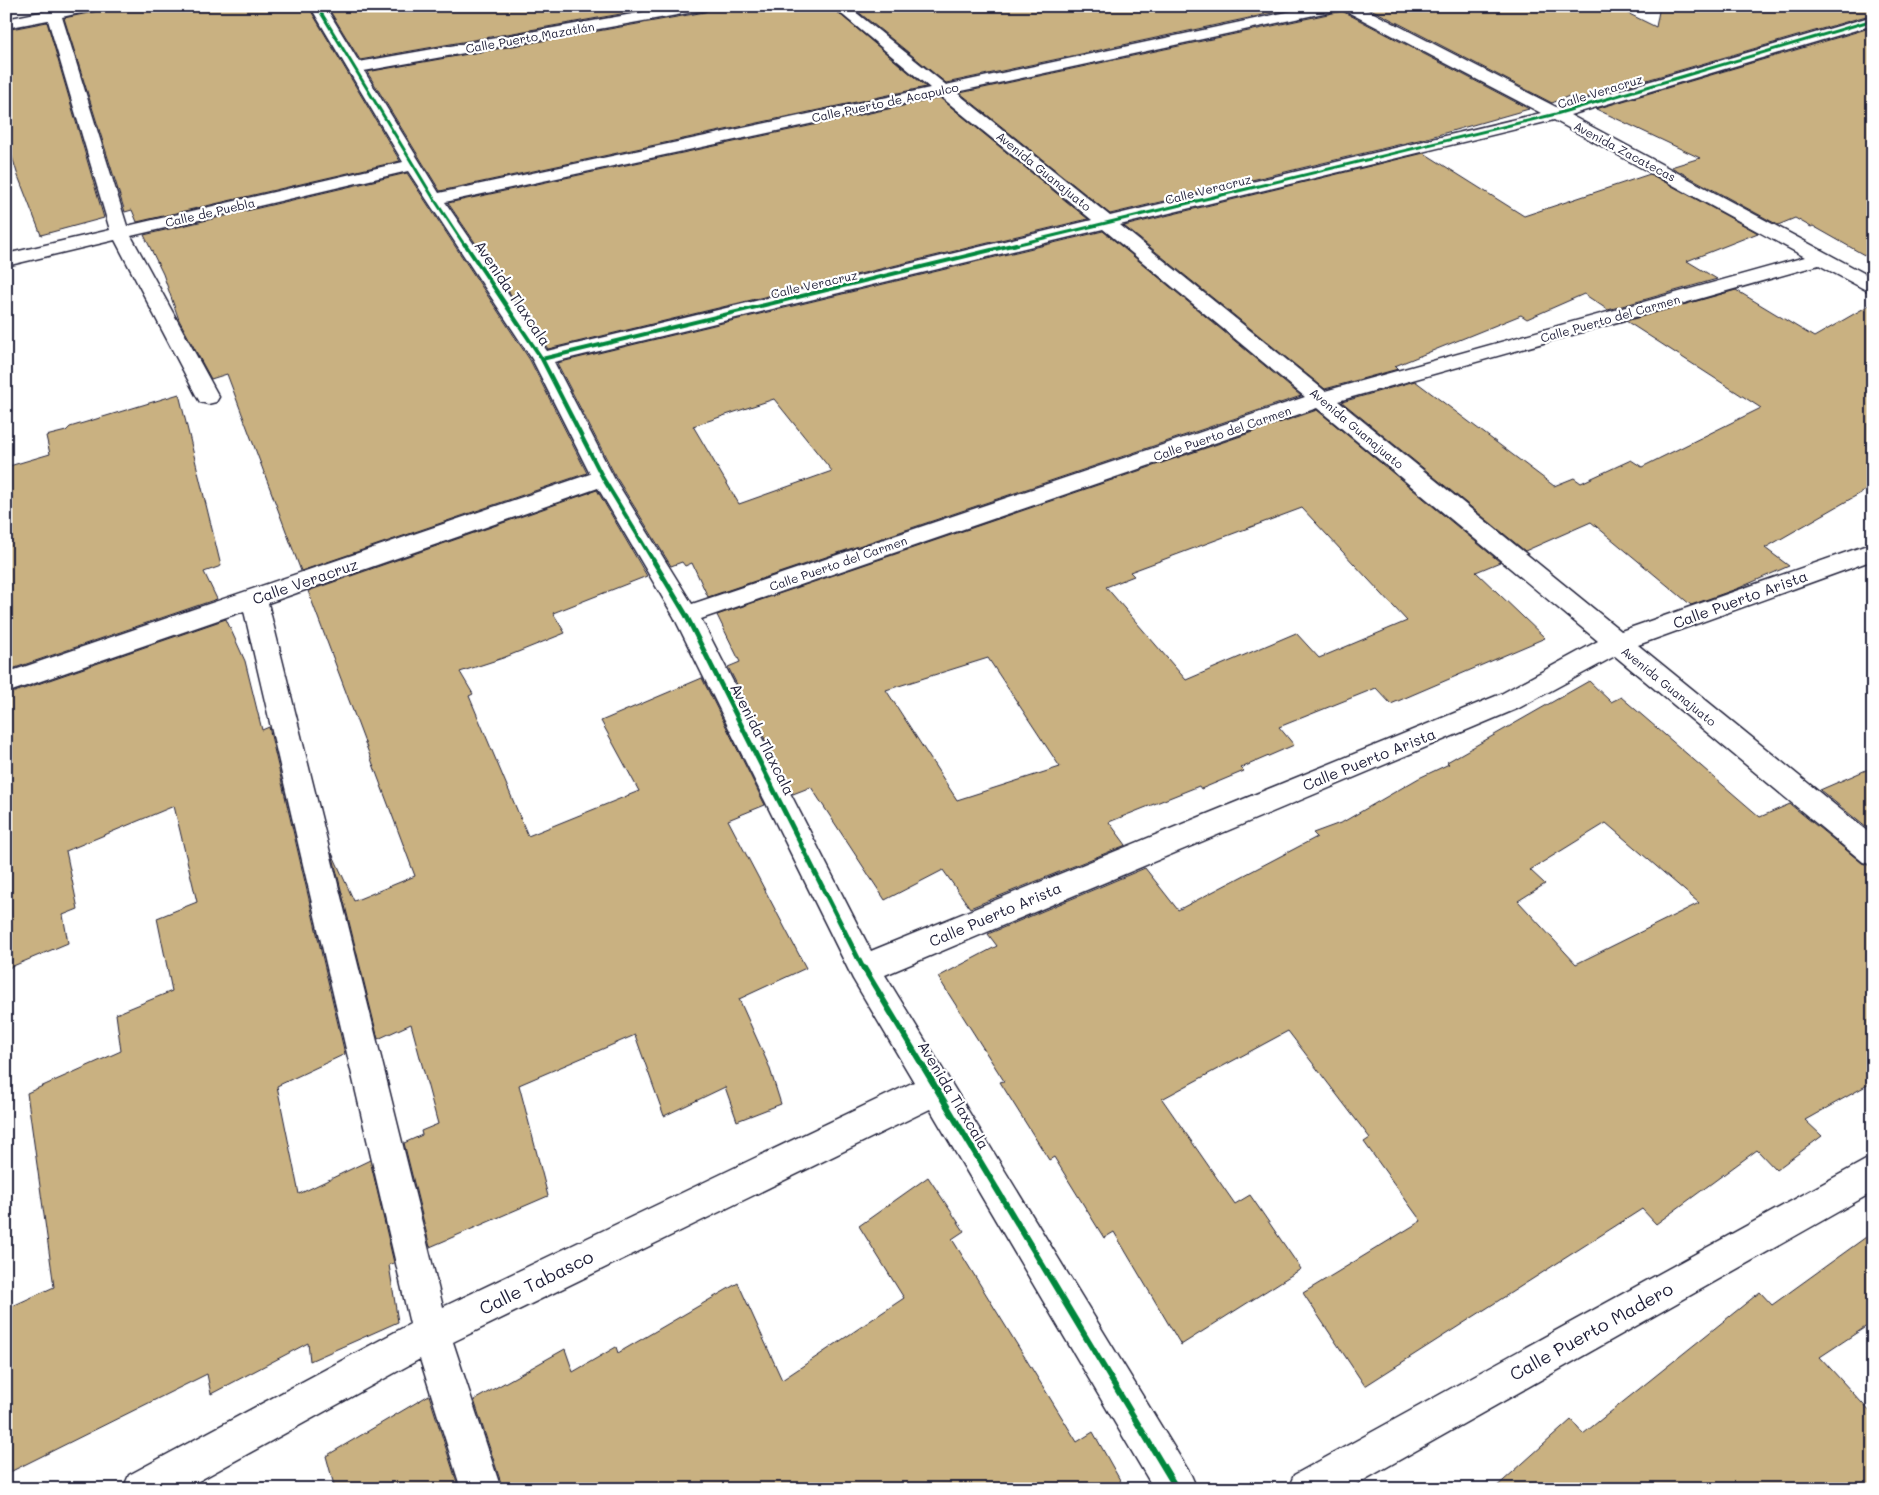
<svg xmlns="http://www.w3.org/2000/svg" width="1879" height="1495" viewBox="0 0 1879 1495" font-family="Mali,sans-serif">
  <style>
    .building { fill: #c9b181; stroke: #22223b; fill-rule: evenodd }
    .lines { fill: none; stroke-linecap: round; stroke-linejoin: round }
    .minor-casing { stroke: #22223b; stroke-width: 3 }
    .minor { fill: #fff; fill-rule: evenodd }
    .cycleway-far3-casing { stroke: #fff; stroke-width: 5 }
    .cycleway-far2-casing { stroke: #fff; stroke-width: 6 }
    .cycleway-far1-casing { stroke: #fff; stroke-width: 8 }
    .cycleway-casing { stroke: #fff; stroke-width: 9 }
    .cycleway-far3 { stroke: #00873e; stroke-width: 3 }
    .cycleway-far2 { stroke: #00873e; stroke-width: 4 }
    .cycleway-far1 { stroke: #00873e; stroke-width: 5 }
    .cycleway { stroke: #00873e; stroke-width: 6 }
    .labels { text-anchor: middle; dominant-baseline: central; stroke-width: 4.5; stroke-linejoin: round; paint-order: stroke }
    .far-street-label { font-size: 12px; fill: #22223b; stroke: #fff }
    .street-label { font-size: 15px; fill: #22223b; stroke: #fff }
    .near-street-label { font-size: 18px; fill: #22223b; stroke: #fff }
  </style>
  <rect width="100%" height="100%" fill="#fff"/>
  <filter id="ink" filterUnits="userSpaceOnUse"><feTurbulence type="fractalNoise" baseFrequency=".02" numOctaves="2"/><feDisplacementMap in="SourceGraphic" scale="10" xChannelSelector="R" yChannelSelector="G"/><feConvolveMatrix kernelMatrix="1 2 1 2 8 2 1 2 1" color-interpolation-filters="sRGB"/></filter>
  <g filter="url(#ink)">
    <!-- building -->
    <path class="building" d="M 123,6 L 308,6 L 400,161 L 137,222 L 132,210 L 125,212 L 64,18 Z
      M 327,6 L 666,6 L 360,60 Z
      M 714,6 L 830,6 L 926,87 L 440,191 L 367,72 L 705,12 Z
      M 851,6 L 1305,6 L 946,83 Z
      M 1365,6 L 1613,6 L 1656,27 L 1660,6 L 1873,6 L 1873,14 L 1578,100 L 1569,96 L 1552,103 Z
      M 1342,11 L 1529,109 L 1427,138 L 1110,214 L 960,93 Z
      M 47,22 L 104,218 L 41,235 L 18,176 L 6,137 L 6,30 Z
      M 1873,27 L 1873,260 L 1813,226 L 1811,227 L 1795,218 L 1778,225 L 1671,167 L 1700,158 L 1596,109 Z
      M 940,98 L 1088,219 L 548,349 L 448,203 Z
      M 1424,153 L 1524,216 L 1650,174 L 1758,233 L 1687,261 L 1717,279 L 1608,310 L 1584,294 L 1527,319 L 1521,315 L 1395,366 L 1398,369 L 1325,389 L 1124,226 Z
      M 407,173 L 530,360 L 587,473 L 301,571 L 227,374 L 211,379 L 179,320 L 163,274 L 144,235 Z
      M 1103,231 L 1301,396 L 708,597 L 692,563 L 685,566 L 682,562 L 671,566 L 616,477 L 557,363 ZM 774,399 L 832,471 L 739,504 L 693,426 Z
      M 1736,290 L 1814,337 L 1873,303 L 1873,486 L 1765,548 L 1789,566 L 1739,588 L 1691,605 L 1591,522 L 1525,551 L 1342,402 L 1415,381 L 1554,486 L 1574,478 L 1581,483 L 1631,460 L 1642,467 L 1761,408 L 1626,321 Z
      M 179,394 L 221,566 L 204,572 L 217,599 L 6,671 L 6,467 L 50,454 L 46,436 L 66,431 L 70,427 Z
      M 1317,410 L 1500,562 L 1476,572 L 1545,638 L 1391,704 L 1376,688 L 1279,727 L 1294,745 L 1241,768 L 1244,771 L 1201,789 L 1199,786 L 1109,822 L 1126,845 L 970,908 L 943,870 L 885,900 L 811,787 L 793,794 L 728,667 L 740,662 L 717,615 ZM 1302,508 L 1407,621 L 1319,658 L 1296,633 L 1186,680 L 1106,587 L 1134,576 L 1130,572 ZM 988,658 L 1060,767 L 957,800 L 886,690 Z
      M 597,490 L 647,576 L 553,613 L 565,633 L 503,658 L 460,672 L 473,694 L 469,696 L 528,836 L 639,791 L 601,721 L 702,678 L 765,805 L 728,820 L 806,968 L 739,999 L 769,1066 L 781,1104 L 737,1121 L 725,1087 L 664,1116 L 635,1035 L 519,1085 L 548,1196 L 430,1247 L 404,1143 L 422,1135 L 421,1131 L 438,1124 L 411,1024 L 378,1039 L 332,853 L 354,901 L 415,876 L 308,591 Z
      M 226,619 L 245,661 L 262,730 L 269,727 L 345,1054 L 277,1086 L 299,1194 L 370,1160 L 394,1263 L 389,1265 L 398,1322 L 310,1361 L 308,1343 L 211,1394 L 207,1374 L 6,1474 L 6,1309 L 54,1287 L 27,1093 L 121,1051 L 116,1014 L 172,991 L 157,918 L 197,902 L 174,806 L 66,851 L 78,909 L 63,915 L 68,943 L 6,969 L 6,695 Z
      M 1589,681 L 1611,702 L 1621,697 L 1760,817 L 1790,804 L 1862,863 L 1873,867 L 1873,1082 L 1805,1120 L 1822,1136 L 1776,1170 L 1757,1150 L 1656,1224 L 1642,1209 L 1365,1386 L 1303,1293 L 1421,1221 L 1364,1142 L 1370,1138 L 1288,1031 L 1162,1099 L 1235,1204 L 1250,1195 L 1301,1269 L 1181,1345 L 1114,1232 L 1104,1238 L 1054,1157 L 1049,1160 L 1000,1082 L 1004,1081 L 938,977 L 997,946 L 988,934 L 1145,868 L 1178,910 L 1317,837 L 1313,833 L 1343,822 L 1419,778 L 1449,764 L 1447,762 ZM 1606,823 L 1699,903 L 1576,964 L 1518,901 L 1545,884 L 1530,870 Z
      M 1873,767 L 1873,833 L 1820,790 Z
      M 928,1177 L 964,1231 L 952,1239 L 1077,1442 L 1093,1432 L 1125,1489 L 503,1489 L 474,1400 L 565,1349 L 573,1372 L 616,1347 L 618,1353 L 738,1283 L 782,1380 L 904,1298 L 859,1226 Z
      M 1873,1232 L 1873,1322 L 1820,1357 L 1873,1415 L 1873,1489 L 1494,1489 L 1571,1420 L 1583,1434 L 1760,1292 L 1772,1305 Z
      M 429,1395 L 459,1489 L 335,1489 L 326,1456 Z"/>
    <g class="lines">
      <!-- minor casing -->
      <g class="minor-casing">
        <path id="minor" d="M 70,6 L 99,6 L 97,9 L 62,17 L 127,226 L 403,162 L 310,6 L 325,6 L 359,62 L 678,6 L 712,6 L 705,10 L 364,71 L 439,193 L 930,88 L 832,6 L 848,6 L 946,85 L 1315,6 L 1360,6 L 1558,108 L 1873,16 L 1873,25 L 1570,115 L 1873,278 L 1873,292 L 1866,290 L 1819,265 L 1338,401 L 1621,631 L 1873,543 L 1873,560 L 1638,645 L 1873,836 L 1873,865 L 1863,862 L 1615,656 L 1519,708 L 885,975 L 1191,1475 L 1197,1489 L 1154,1489 L 930,1109 L 453,1342 L 501,1489 L 461,1489 L 420,1359 L 184,1489 L 123,1489 L 129,1475 L 410,1324 L 244,611 L 6,693 L 6,673 L 590,474 L 532,359 L 408,171 L 131,236 L 219,397 L 216,402 L 208,404 L 200,402 L 197,397 L 115,240 L 6,266 L 6,254 L 110,230 L 48,20 L 6,28 L 6,19 ZM 1342,9 L 1541,113 L 1110,216 L 956,92 ZM 940,96 L 1092,220 L 547,351 L 445,202 ZM 1554,120 L 1805,257 L 1325,391 L 1120,225 ZM 1103,229 L 1305,397 L 692,604 L 614,478 L 554,362 ZM 1317,408 L 1598,641 L 1501,694 L 871,951 L 701,619 ZM 598,488 L 674,617 L 853,979 L 914,1082 L 443,1307 L 268,603 Z
          M 1873,1156 L 1873,1192 L 1348,1489 L 1288,1489 L 1294,1475 Z"/>
      </g>
      <!-- minor -->
      <use href="#minor" class="minor"/>
      <!-- cycleway-far3 casing -->
      <g class="cycleway-far3-casing">
        <path id="cycleway-far3" d="M 317,6 L 434,199 L 465,246
          M 1011,246 L 1556,114 L 1873,20"/>
      </g>
      <!-- cycleway-far2 casing -->
      <g class="cycleway-far2-casing">
        <path id="cycleway-far2" d="M 465,244 L 542,359 L 603,478 L 654,562
          M 542,359 L 1016,244"/>
      </g>
      <!-- cycleway-far1 casing -->
      <g class="cycleway-far1-casing">
        <path id="cycleway-far1" d="M 653,560 L 686,615 L 864,970"/>
      </g>
      <!-- cycleway casing -->
      <g class="cycleway-casing">
        <path id="cycleway" d="M 864,968 L 1177,1489"/>
      </g>
      <!-- cycleway-far3 -->
      <use href="#cycleway-far3" class="cycleway-far3"/>
      <!-- cycleway-far2 -->
      <use href="#cycleway-far2" class="cycleway-far2"/>
      <!-- cycleway-far1 -->
      <use href="#cycleway-far1" class="cycleway-far1"/>
      <!-- cycleway -->
      <use href="#cycleway" class="cycleway"/>
    </g>
  </g>
  <g class="labels">
    <!-- far-street labels -->
    <g class="far-street-label">
      <text transform="translate(530 37) rotate(-10)">Calle Puerto Mazatlán</text>
      <text transform="translate(1600 91) rotate(-17)">Calle Veracruz</text>
      <text transform="translate(885 102) rotate(-12)">Calle Puerto de Acapulco</text>
      <text transform="translate(1625 151) rotate(28)">Avenida Zacatecas</text>
      <text transform="translate(1044 171) rotate(39)">Avenida Guanajuato</text>
      <text transform="translate(1208 189) rotate(-14)">Calle Veracruz</text>
      <text transform="translate(210 212) rotate(-13)">Calle de Puebla</text>
      <text transform="translate(814 284) rotate(-13)">Calle Veracruz</text>
      <text transform="translate(1610 318) rotate(-16)">Calle Puerto del Carmen</text>
      <text transform="translate(1357 428) rotate(40)">Avenida Guanajuato</text>
      <text transform="translate(1222 433) rotate(-19)">Calle Puerto del Carmen</text>
      <text transform="translate(838 563) rotate(-19)">Calle Puerto del Carmen</text>
      <text transform="translate(1669 686) rotate(39)">Avenida Guanajuato</text>
    </g>
    <!-- street labels -->
    <g class="street-label">
      <text transform="translate(513 293) rotate(56)">Avenida Tlaxcala</text>
      <text transform="translate(305 581) rotate(-19)">Calle Veracruz</text>
      <text transform="translate(1740 599) rotate(-20)">Calle Puerto Arista</text>
      <text transform="translate(763 739) rotate(63)">Avenida Tlaxcala</text>
      <text transform="translate(1369 759) rotate(-22)">Calle Puerto Arista</text>
      <text transform="translate(995 914) rotate(-23)">Calle Puerto Arista</text>
      <text transform="translate(954 1095) rotate(59)">Avenida Tlaxcala</text>
    </g>
    <!-- near-street labels -->
    <g class="near-street-label">
      <text transform="translate(536 1282) rotate(-26)">Calle Tabasco</text>
      <text transform="translate(1591 1331) rotate(-29)">Calle Puerto Madero</text>
    </g>
  </g>
  <!-- margin -->
  <rect width="1879" height="1495" fill="none" stroke="#fff" stroke-width="25"/>
  <rect x="12" y="12" width="1854" height="1470" fill="none" stroke="#22223b" stroke-width="2" filter="url(#ink)"/>
</svg>
